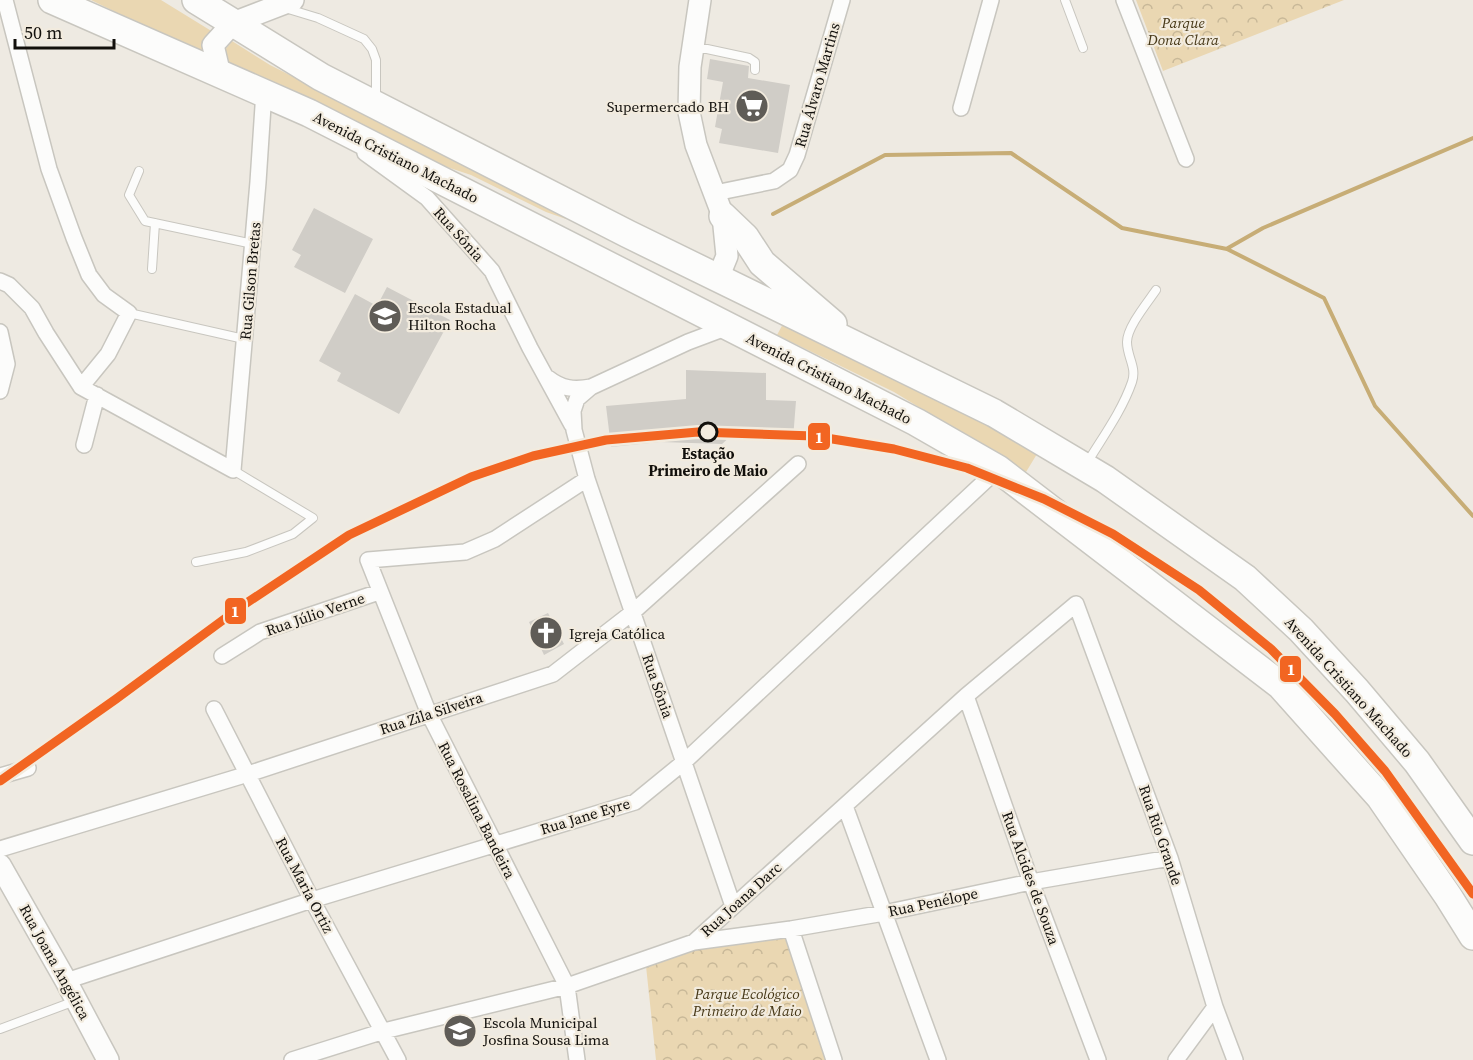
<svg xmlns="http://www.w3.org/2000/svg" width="1473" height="1060" viewBox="0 0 1473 1060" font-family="'Source Serif 4',serif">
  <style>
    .grass { fill: #ead7b2 }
    .forest { fill: url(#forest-crowns) }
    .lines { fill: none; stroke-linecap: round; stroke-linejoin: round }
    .stream { stroke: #c7ad76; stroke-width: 4 }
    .building { fill: #d0cdc7 }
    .lane-casing { stroke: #c8c6bf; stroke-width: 10 }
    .street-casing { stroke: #c8c6bf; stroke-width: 18 }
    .secondary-casing { stroke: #c8c6bf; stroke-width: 24 }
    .highway-casing { stroke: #c8c6bf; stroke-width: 30 }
    .lane { stroke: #fcfcfb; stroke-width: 8 }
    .street { stroke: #fcfcfb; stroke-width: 15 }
    .secondary { stroke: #fcfcfb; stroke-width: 21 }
    .highway { stroke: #fcfcfb; stroke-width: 27 }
    .metro-1-casing { stroke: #f2ebde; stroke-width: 14 }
    .metro-1 { stroke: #f26522; stroke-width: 9 }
    .stop-dot { fill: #f2ebde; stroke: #12100c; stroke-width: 3 }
    .labels { text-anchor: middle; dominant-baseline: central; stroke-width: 4.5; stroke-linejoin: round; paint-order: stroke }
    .park-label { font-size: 15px; font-style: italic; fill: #473817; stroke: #f2ebde }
    .street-label { font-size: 15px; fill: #12100c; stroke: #f2ebde }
    .poi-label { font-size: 15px; fill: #12100c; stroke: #f2ebde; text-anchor: start }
    .stop-label { font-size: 15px; font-weight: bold; fill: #12100c; stroke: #f2ebde }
    .line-badge { stroke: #f2ebde; stroke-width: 2 }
    .badge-label { font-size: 16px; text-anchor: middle; font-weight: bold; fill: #fff }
  </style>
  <defs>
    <pattern id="forest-crowns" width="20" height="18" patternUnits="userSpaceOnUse" patternTransform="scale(1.5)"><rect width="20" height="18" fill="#ead7b2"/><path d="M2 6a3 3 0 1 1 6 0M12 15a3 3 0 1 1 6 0" fill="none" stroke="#c8b898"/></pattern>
  </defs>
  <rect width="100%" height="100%" fill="#eeeae2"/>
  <!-- grass -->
  <path class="grass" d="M 91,0 L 161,0 L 213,32 L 204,52 L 168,38 Z
    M 232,41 L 270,65 L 568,216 L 566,219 L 546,212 L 471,175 L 432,162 L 289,89 L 223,60 L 224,51 Z
    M 784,322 L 916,382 L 1037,454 L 1026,472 L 894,392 L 777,335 Z"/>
  <!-- forest -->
  <path class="forest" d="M 1136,0 L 1344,0 L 1163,71 Z
    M 789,937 L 831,1060 L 656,1060 L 646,966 L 699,949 Z"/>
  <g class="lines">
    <!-- stream -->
    <path class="stream" d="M 773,214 L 885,155 L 1011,153 L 1122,228 L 1227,249 L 1324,298 L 1375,406 L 1473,516
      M 1228,248 L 1263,228 L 1473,138"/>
  </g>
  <!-- building -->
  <path class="building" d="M 710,59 L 749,66 L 748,78 L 790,85 L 778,153 L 719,143 L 722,129 L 715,127 L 723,82 L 707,79 Z
    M 314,208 L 373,239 L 345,293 L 294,267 L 301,255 L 292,250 Z
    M 387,287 L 450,320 L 399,414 L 337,381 L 341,373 L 319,361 L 355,294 L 377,306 Z
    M 686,370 L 766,373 L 766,400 L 796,401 L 793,439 L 732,435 L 722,444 L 660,442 L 611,447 L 606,406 L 686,399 Z
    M 548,613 L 564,644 L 544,655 L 529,622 Z"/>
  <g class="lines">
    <!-- lane casing -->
    <g class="lane-casing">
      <path id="lane" d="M 1065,0 L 1083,48
        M 285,8 L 318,18 L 364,39 L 372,49 L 376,60 L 376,100
        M 694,49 L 707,49 L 749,58 L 755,62 L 755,70
        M 139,171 L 129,195 L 145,221 L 253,244
        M 152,269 L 155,223
        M 129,313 L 244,339
        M 1087,463 C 1102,438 1122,411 1132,382 C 1137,367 1127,357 1127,342 C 1127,327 1148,302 1156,290
        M 196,562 L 246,552 L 293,534 L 313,518 L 233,470
        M 0,1029 L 75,1001"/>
    </g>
    <!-- street casing -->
    <g class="street-casing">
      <path id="street" d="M 5,0 L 49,169 L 74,238 L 89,275 L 104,295 L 129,313 L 108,354 L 81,387
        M 1124,0 L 1186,159
        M 961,108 L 991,0
        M 365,153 L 427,198 L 492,271 L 530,348 L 572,425
        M 715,193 L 774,181 L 790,170 L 797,155 L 842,0
        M 0,281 L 9,285 L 32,308 L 46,333 L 81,387 L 233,470 L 258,182 L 264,91
        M 728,327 L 688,342 L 591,387 L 577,399 L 573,411 L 574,430 L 587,479 L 733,906
        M 0,332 L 7,364 L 0,391
        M 548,378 C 562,389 574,390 591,387
        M 84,445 L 97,395
        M 222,656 L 260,632 L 379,592
        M 966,696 L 1031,882 L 1098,1060
        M 214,709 L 312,900 L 398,1060
        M 0,776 L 28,768
        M 845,806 L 938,1060
        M 0,849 L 248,774 L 553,674 L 633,612 L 798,464
        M 791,929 L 834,1060
        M 694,942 L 791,929 L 884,913 L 1031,882 L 1170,858
        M 66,981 L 312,900 L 635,802 L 684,762 L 998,469
        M 1215,1007 L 1235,1060
        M 292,1060 L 384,1031 L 567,986 L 694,942 L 966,696 L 1076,604 L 1170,858 L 1215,1007 L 1176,1060
        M 577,1060 L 567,986 L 429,714 L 368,560 L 465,552 L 495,539 L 587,479"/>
    </g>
    <!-- secondary casing -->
    <g class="secondary-casing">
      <path id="secondary" d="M 700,0 L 690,67 L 689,112 L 696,145 L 723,216 L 727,256 L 718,278
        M 220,75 L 213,45 L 233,23 L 293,0
        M 0,865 L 66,981 L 108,1060"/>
    </g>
    <!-- highway casing -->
    <g class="highway-casing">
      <path id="highway" d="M 52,0 L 309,113 L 916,422 L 998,469 L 1280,685 L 1380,797 L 1448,896 L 1473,936
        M 196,0 L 321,77 L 628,234 L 994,413 L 1105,479 L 1245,578 L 1301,630 L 1357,691 L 1417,762 L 1473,841
        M 723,216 L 745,237 L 762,263 L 833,324"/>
    </g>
    <!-- lane -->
    <use href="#lane" class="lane"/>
    <!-- street -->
    <use href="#street" class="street"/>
    <!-- secondary -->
    <use href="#secondary" class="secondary"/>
    <!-- highway -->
    <use href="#highway" class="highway"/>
    <!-- metro-1 casing -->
    <g class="metro-1-casing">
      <path id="metro-1" d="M 0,781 L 116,699 L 242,606 L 349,535 L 471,477 L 533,456 L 606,440 L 698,432 L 814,436 L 894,449 L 967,468 L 1044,499 L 1113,534 L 1199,590 L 1271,649 L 1335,714 L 1385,771 L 1473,894"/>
    </g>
    <!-- metro-1 -->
    <use href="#metro-1" class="metro-1"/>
  </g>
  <!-- icons -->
  <defs>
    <g id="supermarket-disc" transform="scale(1.725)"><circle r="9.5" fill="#5f5c57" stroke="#f2ebde"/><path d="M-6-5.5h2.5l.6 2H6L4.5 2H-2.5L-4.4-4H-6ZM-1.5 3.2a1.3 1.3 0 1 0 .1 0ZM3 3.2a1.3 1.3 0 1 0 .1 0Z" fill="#fff"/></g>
    <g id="school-disc" transform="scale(1.725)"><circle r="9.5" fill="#5f5c57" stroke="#f2ebde"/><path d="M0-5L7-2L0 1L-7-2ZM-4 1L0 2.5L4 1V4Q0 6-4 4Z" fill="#fff"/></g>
    <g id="church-disc" transform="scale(1.725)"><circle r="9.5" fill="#5f5c57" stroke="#f2ebde"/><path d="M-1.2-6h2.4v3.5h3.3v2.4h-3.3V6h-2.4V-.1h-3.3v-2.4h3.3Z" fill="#fff"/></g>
  </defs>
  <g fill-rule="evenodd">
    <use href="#supermarket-disc" x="752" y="106"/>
    <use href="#school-disc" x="385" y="316"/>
    <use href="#church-disc" x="546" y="633"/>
    <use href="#school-disc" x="460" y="1031"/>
  </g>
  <!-- markers -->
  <circle class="stop-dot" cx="708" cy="432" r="9"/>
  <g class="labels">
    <!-- park labels -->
    <g class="park-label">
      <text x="1183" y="22">Parque<tspan x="1183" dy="17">Dona Clara</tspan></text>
      <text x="747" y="993">Parque Ecológico<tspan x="747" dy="17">Primeiro de Maio</tspan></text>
    </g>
    <!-- street labels -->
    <g class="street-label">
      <text transform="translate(817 85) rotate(-74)">Rua Álvaro Martins</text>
      <text transform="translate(396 157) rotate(27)">Avenida Cristiano Machado</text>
      <text transform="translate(459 234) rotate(48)">Rua Sônia</text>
      <text transform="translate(250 281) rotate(-85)">Rua Gilson Bretas</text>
      <text transform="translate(829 378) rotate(27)">Avenida Cristiano Machado</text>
      <text transform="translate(315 614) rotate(-19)">Rua Júlio Verne</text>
      <text transform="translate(658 686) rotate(71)">Rua Sônia</text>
      <text transform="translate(1349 687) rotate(48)">Avenida Cristiano Machado</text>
      <text transform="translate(431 713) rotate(-18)">Rua Zila Silveira</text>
      <text transform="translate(477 810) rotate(63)">Rua Rosalina Bandeira</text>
      <text transform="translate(585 816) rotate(-17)">Rua Jane Eyre</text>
      <text transform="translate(1161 835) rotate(71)">Rua Rio Grande</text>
      <text transform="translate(1031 878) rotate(70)">Rua Alcides de Souza</text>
      <text transform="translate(305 885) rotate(62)">Rua Maria Ortiz</text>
      <text transform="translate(741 899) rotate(-42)">Rua Joana Darc</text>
      <text transform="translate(933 902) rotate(-12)">Rua Penélope</text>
      <text transform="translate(55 962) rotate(61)">Rua Joana Angélica</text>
    </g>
    <!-- poi labels -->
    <g class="poi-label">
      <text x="729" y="106" text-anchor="end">Supermercado BH</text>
      <text x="408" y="307">Escola Estadual<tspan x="408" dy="17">Hilton Rocha</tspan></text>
      <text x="569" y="633">Igreja Católica</text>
      <text x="483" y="1022">Escola Municipal<tspan x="483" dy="17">Josfina Sousa Lima</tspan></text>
    </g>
    <!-- stop labels -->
    <g class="stop-label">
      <text x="708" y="453">Estação<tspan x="708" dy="17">Primeiro de Maio</tspan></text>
    </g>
  </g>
  <g class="line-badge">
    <rect x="807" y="422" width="24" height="29" rx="6" fill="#f26522"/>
    <rect x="224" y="597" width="23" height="28" rx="6" fill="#f26522"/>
    <rect x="1279" y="655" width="23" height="28" rx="6" fill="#f26522"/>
  </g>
  <g class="badge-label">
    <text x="819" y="443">1</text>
    <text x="235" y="617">1</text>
    <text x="1291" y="675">1</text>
  </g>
  <!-- scale -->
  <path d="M15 39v9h99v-9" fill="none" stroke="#12100c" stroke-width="3"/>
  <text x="24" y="39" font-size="18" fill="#12100c" stroke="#f2ebde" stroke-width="4.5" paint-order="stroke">50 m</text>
</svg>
